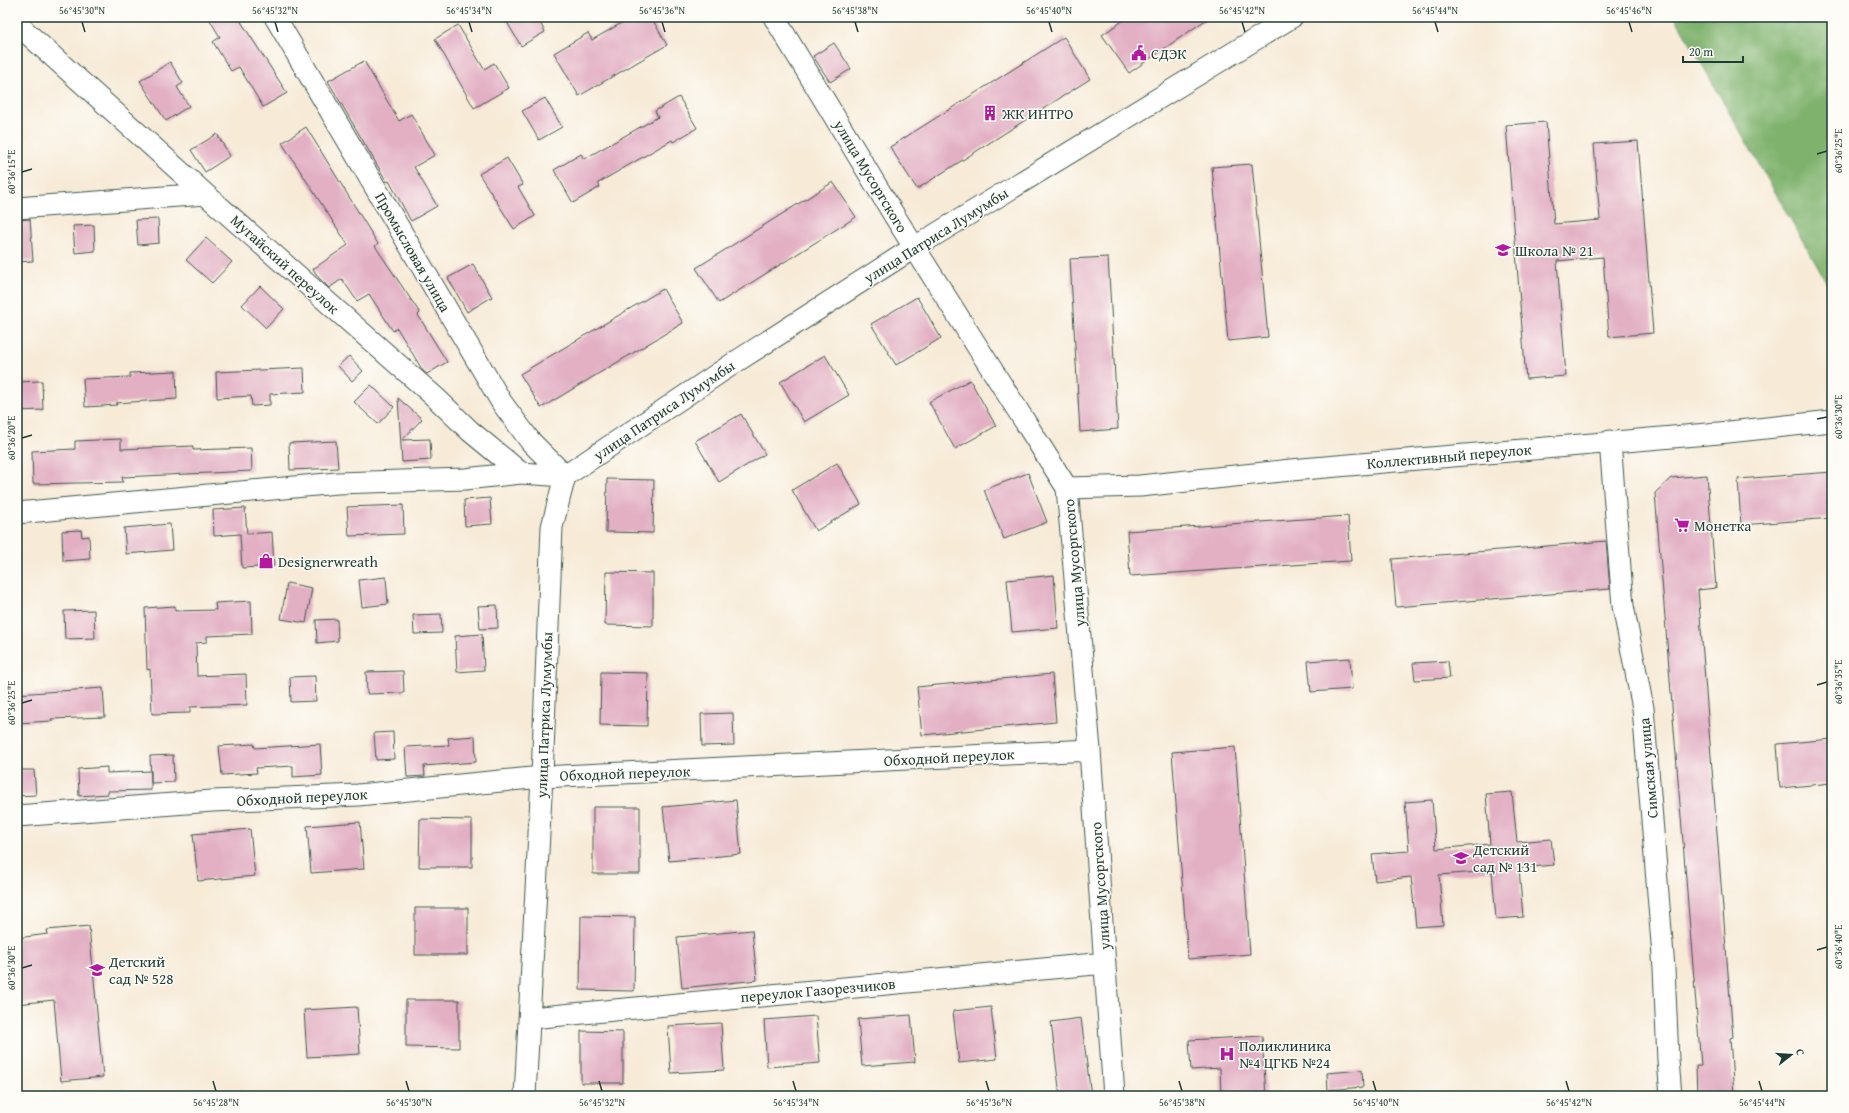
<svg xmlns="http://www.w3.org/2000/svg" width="1849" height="1113" viewBox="0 0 1849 1113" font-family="'Gentium Book Plus',serif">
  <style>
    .forest { fill: #7fb26d; stroke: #4f7850 }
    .building { fill: #e2afc3 }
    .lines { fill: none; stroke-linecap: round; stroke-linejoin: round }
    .minor-casing { stroke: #3f574d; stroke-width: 23 }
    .minor { stroke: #fff; stroke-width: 21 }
    .ticks { fill: none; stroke: #1f3d34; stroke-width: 1.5 }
    .labels { text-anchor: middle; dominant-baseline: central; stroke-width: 3; stroke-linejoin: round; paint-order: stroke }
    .poi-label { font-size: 15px; fill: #1f3d34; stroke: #fdfcf7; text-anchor: start }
    .street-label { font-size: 15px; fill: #1f3d34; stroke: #fdfcf7 }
    .neatline { fill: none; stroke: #1f3d34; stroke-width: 1.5 }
    .ticks-label { font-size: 10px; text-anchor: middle; fill: #1f3d34 }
  </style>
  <rect width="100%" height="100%" fill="#fdfcf7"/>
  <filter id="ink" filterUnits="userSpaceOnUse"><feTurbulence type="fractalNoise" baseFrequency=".025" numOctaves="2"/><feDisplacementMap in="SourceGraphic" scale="8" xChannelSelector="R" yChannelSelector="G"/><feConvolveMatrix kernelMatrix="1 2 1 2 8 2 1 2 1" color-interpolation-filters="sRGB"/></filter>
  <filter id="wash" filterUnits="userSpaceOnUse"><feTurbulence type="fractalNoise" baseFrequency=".012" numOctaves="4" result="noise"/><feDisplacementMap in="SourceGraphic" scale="16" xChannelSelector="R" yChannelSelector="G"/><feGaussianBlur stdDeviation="0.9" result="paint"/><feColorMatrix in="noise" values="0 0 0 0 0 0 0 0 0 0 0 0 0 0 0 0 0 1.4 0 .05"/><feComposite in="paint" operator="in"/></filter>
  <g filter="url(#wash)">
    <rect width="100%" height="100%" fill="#f7ebd8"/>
    <!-- forest -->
    <path class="forest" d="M 1675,17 L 1832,17 L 1832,292 Z"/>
    <g id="blocks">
      <!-- building -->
      <path class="building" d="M 208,17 L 238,17 L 287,93 L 263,107 L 239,67 L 231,71 L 213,42 L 220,37 Z
        M 504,17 L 537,17 L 545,32 L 521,46 Z
        M 632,17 L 651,17 L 667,45 L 579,96 L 554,53 L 588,33 L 592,40 Z
        M 1128,17 L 1210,17 L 1129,73 L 1102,35 Z
        M 458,25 L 484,69 L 494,63 L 509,88 L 474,108 L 435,39 Z
        M 1064,37 L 1090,79 L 917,189 L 890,147 Z
        M 834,43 L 851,69 L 830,82 L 813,56 Z
        M 364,61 L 399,121 L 411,114 L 435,155 L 414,167 L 437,206 L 411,221 L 389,181 L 387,182 L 328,81 Z
        M 170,62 L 183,83 L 177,87 L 189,106 L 166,121 L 140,81 Z
        M 679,97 L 697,128 L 673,142 L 672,140 L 598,183 L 600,187 L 573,203 L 554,170 L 581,154 L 584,159 L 658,117 L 655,111 Z
        M 545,98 L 562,127 L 539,140 L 522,111 Z
        M 1546,122 L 1554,224 L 1600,220 L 1594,144 L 1638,141 L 1653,333 L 1609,337 L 1603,257 L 1557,261 L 1566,376 L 1526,379 L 1506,125 Z
        M 306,127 L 378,244 L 375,246 L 420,313 L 418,315 L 447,362 L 427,374 L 423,371 L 397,328 L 393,331 L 369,294 L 357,301 L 342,279 L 329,288 L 319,278 L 313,269 L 348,245 L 282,143 Z
        M 217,134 L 230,156 L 205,172 L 191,150 Z
        M 507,158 L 523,185 L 518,187 L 535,216 L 514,229 L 479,174 Z
        M 1252,164 L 1268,337 L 1228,341 L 1212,167 Z
        M 833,182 L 856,217 L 719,303 L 696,268 Z
        M 30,219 L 33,261 L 17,262 L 17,220 Z
        M 158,219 L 159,243 L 138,245 L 136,220 Z
        M 94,225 L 95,251 L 75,253 L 73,226 Z
        M 206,238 L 232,262 L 212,283 L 186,260 Z
        M 1108,257 L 1118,429 L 1080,432 L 1070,259 Z
        M 473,264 L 492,297 L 467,312 L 448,278 Z
        M 260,286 L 284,309 L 266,328 L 242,305 Z
        M 663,289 L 683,323 L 541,408 L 520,374 Z
        M 917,297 L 941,338 L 896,365 L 871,324 Z
        M 825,355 L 849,395 L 804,422 L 780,382 Z
        M 349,356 L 363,371 L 352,381 L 338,366 Z
        M 304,368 L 305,392 L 270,394 L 270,405 L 252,406 L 251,396 L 217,398 L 216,372 Z
        M 176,371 L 177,399 L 116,403 L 117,405 L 85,407 L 83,379 L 130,377 L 130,373 Z
        M 970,380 L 996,426 L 955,449 L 929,402 Z
        M 42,381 L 43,410 L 17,411 L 17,382 Z
        M 371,385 L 394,407 L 378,424 L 354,402 Z
        M 398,398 L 422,419 L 402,440 L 430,439 L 431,460 L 402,462 Z
        M 741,414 L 765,454 L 719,482 L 695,441 Z
        M 121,439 L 121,449 L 193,446 L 193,450 L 251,448 L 252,471 L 122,477 L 123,482 L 33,484 L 32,451 L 75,449 L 75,441 Z
        M 336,441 L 338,468 L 290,470 L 289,443 Z
        M 837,463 L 861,504 L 816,531 L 792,490 Z
        M 1832,472 L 1832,518 L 1741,525 L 1738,479 Z
        M 1028,473 L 1047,522 L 1004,539 L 984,490 Z
        M 1707,475 L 1716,588 L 1698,590 L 1733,1037 L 1730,1038 L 1734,1096 L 1697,1096 L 1696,1066 L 1701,1066 L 1655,493 L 1671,478 Z
        M 607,479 L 654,480 L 653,533 L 606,532 Z
        M 490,498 L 492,524 L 465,526 L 464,500 Z
        M 403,505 L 404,534 L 349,536 L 347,507 Z
        M 245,508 L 247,534 L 272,532 L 274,566 L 242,568 L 240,534 L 214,536 L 213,510 Z
        M 1348,516 L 1351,561 L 1130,576 L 1127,531 Z
        M 170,524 L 172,550 L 126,554 L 124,528 Z
        M 81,530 L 82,537 L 89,536 L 90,559 L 63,561 L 62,531 Z
        M 1606,541 L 1610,589 L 1396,607 L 1392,559 Z
        M 606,572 L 653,573 L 653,626 L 605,625 Z
        M 1054,575 L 1058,628 L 1012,632 L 1007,580 Z
        M 386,577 L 388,604 L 362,607 L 359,580 Z
        M 287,583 L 312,588 L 306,623 L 281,619 Z
        M 251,601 L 252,634 L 207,636 L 207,642 L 196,643 L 197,676 L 246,674 L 247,705 L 190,707 L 190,713 L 152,714 L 150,669 L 147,670 L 145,608 L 175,606 L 175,611 L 216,610 L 215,603 Z
        M 497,605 L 498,628 L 480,629 L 478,606 Z
        M 94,610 L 95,638 L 65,639 L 64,611 Z
        M 441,614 L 442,633 L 414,634 L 413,615 Z
        M 337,619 L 338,641 L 317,643 L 316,620 Z
        M 482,634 L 484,670 L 457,672 L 455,636 Z
        M 1350,658 L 1352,689 L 1311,692 L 1308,661 Z
        M 1448,661 L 1450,678 L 1415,680 L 1413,663 Z
        M 403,671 L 404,693 L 367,694 L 366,672 Z
        M 601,672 L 648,673 L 647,726 L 600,725 Z
        M 1052,674 L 1056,722 L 922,735 L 917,687 Z
        M 315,676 L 316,701 L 291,702 L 290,677 Z
        M 103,688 L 105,717 L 51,719 L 52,721 L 17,723 L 17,694 Z
        M 733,713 L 734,745 L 702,746 L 701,714 Z
        M 393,732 L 394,759 L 376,760 L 374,733 Z
        M 475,736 L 476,762 L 424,766 L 425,776 L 407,777 L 405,747 L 449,745 L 448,738 Z
        M 1832,739 L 1832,783 L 1780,788 L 1777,744 Z
        M 254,744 L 255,748 L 320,744 L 322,775 L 293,777 L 293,766 L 256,768 L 257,773 L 222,775 L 219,746 Z
        M 1235,747 L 1250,954 L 1188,959 L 1172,752 Z
        M 173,755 L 174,782 L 151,783 L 150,756 Z
        M 107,767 L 107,773 L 151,771 L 151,790 L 108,791 L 108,794 L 79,796 L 78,769 Z
        M 17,770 L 34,770 L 36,795 L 17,796 Z
        M 1512,792 L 1517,842 L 1551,839 L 1554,865 L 1519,868 L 1523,917 L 1496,919 L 1492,871 L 1439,875 L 1443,925 L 1416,927 L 1411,877 L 1375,881 L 1372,854 L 1409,851 L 1405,802 L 1432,800 L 1436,849 L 1490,844 L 1486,794 Z
        M 736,800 L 741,854 L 669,861 L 663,807 Z
        M 593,807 L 640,807 L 640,874 L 593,874 Z
        M 420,819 L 472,820 L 472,867 L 419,867 Z
        M 360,822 L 364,869 L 311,873 L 307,826 Z
        M 250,829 L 255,876 L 198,881 L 193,834 Z
        M 415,908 L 468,908 L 468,955 L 415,955 Z
        M 581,916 L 635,917 L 634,991 L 580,990 Z
        M 89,926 L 103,1077 L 61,1081 L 54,1000 L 17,1004 L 17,938 L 48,934 L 47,930 Z
        M 752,930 L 757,980 L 682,988 L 677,937 Z
        M 406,1000 L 459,1000 L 459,1048 L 406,1047 Z
        M 357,1007 L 360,1054 L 307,1057 L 304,1010 Z
        M 991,1007 L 997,1059 L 959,1063 L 953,1011 Z
        M 911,1015 L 915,1062 L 862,1066 L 858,1019 Z
        M 816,1016 L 820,1063 L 767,1067 L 764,1020 Z
        M 1081,1018 L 1091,1096 L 1060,1096 L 1051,1022 Z
        M 721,1023 L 724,1070 L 671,1073 L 668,1026 Z
        M 581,1031 L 623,1032 L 623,1083 L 581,1083 Z
        M 1262,1036 L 1266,1096 L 1221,1096 L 1220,1068 L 1191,1070 L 1189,1040 Z
        M 1362,1070 L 1363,1087 L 1328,1090 L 1327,1073 Z"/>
    </g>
  </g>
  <g filter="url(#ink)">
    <use href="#blocks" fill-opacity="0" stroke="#3f574d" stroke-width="1"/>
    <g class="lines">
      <!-- minor casing -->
      <g class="minor-casing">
        <path id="minor" d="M 275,17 L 502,403 L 531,442 L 565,476
          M 774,17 L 897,220 L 1067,488 L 1090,750 L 1114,1096
          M 17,24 L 205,194 L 436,398 L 470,431 L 521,473 L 565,476
          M 17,208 L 205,194
          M 1610,441 L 1623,606 L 1643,708 L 1664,968 L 1668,1060 L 1671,1096
          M 1067,488 L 1140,486 L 1291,470 L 1719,433 L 1832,421
          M 17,513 L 337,483 L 465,479 L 521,473
          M 17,816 L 212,801 L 358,795 L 542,777 L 1090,750
          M 531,1018 L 1105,963
          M 525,1096 L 542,777 L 552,527 L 565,476 L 734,363 L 915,247 L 1292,17"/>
      </g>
      <!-- minor -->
      <use href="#minor" class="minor"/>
    </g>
  </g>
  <!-- ticks -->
  <path class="ticks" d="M 82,22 L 85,32M 275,22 L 278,32M 469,22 L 472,32M 662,22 L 665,32M 855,22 L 858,32M 1049,22 L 1052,32M 1242,22 L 1245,32M 1435,22 L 1438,32M 1629,22 L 1632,32M 1817,154 L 1827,151M 22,172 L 32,169M 1817,419 L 1827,417M 22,438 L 32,435M 1817,685 L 1827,682M 22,703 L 32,700M 1817,950 L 1827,947M 22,968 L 32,965M 213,1081 L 216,1091M 406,1081 L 409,1091M 599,1081 L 602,1091M 793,1081 L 796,1091M 986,1081 L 989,1091M 1179,1081 L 1182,1091M 1373,1081 L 1376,1091M 1566,1081 L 1569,1091M 1759,1081 L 1762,1091"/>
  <!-- icons -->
  <defs>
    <g id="civic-bare" transform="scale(1.2)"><path d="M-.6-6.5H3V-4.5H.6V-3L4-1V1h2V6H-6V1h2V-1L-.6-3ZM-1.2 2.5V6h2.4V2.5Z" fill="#b5179e" stroke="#fdfcf7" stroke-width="2.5" paint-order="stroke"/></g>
    <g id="building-bare" transform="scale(1.2)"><path d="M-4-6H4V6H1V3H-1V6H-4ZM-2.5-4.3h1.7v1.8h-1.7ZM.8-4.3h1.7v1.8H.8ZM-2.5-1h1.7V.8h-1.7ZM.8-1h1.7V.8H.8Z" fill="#b5179e" stroke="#fdfcf7" stroke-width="2.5" paint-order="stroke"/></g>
    <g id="school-bare" transform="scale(1.2)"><path d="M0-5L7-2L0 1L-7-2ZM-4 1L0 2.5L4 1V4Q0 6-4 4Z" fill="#b5179e" stroke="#fdfcf7" stroke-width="2.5" paint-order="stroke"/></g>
    <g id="supermarket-bare" transform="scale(1.2)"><path d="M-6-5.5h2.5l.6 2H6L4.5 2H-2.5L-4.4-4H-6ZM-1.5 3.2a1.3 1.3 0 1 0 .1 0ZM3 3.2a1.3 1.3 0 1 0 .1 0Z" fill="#b5179e" stroke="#fdfcf7" stroke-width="2.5" paint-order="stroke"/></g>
    <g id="shop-bare" transform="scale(1.2)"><path d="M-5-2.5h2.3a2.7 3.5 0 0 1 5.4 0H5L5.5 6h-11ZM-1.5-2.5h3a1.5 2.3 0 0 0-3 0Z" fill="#b5179e" stroke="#fdfcf7" stroke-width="2.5" paint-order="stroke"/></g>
    <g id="hospital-bare" transform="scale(1.2)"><path d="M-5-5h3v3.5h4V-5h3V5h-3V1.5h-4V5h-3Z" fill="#b5179e" stroke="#fdfcf7" stroke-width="2.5" paint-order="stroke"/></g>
  </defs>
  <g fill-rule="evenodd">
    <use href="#civic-bare" x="1139" y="53"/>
    <use href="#building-bare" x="990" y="113"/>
    <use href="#school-bare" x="1503" y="250"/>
    <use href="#supermarket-bare" x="1682" y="525"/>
    <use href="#shop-bare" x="266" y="561"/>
    <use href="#school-bare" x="1461" y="858"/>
    <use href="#school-bare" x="97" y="970"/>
    <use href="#hospital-bare" x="1227" y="1054"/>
  </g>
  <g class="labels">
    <!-- poi labels -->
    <g class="poi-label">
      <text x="1151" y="53">СДЭК</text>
      <text x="1002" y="113">ЖК ИНТРО</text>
      <text x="1515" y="250">Школа № 21</text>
      <text x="1694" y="525">Монетка</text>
      <text x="278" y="561">Designerwreath</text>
      <text x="1473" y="849">Детский<tspan x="1473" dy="17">сад № 131</tspan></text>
      <text x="109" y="961">Детский<tspan x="109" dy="17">сад № 528</tspan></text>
      <text x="1239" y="1045">Поликлиника<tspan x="1239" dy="17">№4 ЦГКБ №24</tspan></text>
    </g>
    <!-- street labels -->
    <g class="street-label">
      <text transform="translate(871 176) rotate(59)">улица Мусоргского</text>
      <text transform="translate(936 235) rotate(-32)">улица Патриса Лумумбы</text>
      <text transform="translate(413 252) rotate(60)">Промысловая улица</text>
      <text transform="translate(285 264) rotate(42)">Мугайский переулок</text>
      <text transform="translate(664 410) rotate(-34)">улица Патриса Лумумбы</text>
      <text transform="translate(1449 456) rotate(-5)">Коллективный переулок</text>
      <text transform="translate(1074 563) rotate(-95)">улица Мусоргского</text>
      <text transform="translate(544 715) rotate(-88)">улица Патриса Лумумбы</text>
      <text transform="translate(949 757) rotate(-3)">Обходной переулок</text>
      <text transform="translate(1648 768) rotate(-95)">Симская улица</text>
      <text transform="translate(625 773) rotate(-2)">Обходной переулок</text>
      <text transform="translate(302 797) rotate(-3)">Обходной переулок</text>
      <text transform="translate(1100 886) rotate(-94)">улица Мусоргского</text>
      <text transform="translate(818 990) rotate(-5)">переулок Газорезчиков</text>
    </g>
  </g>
  <!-- margin -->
  <rect width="1849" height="1113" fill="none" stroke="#fdfcf7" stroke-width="44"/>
  <!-- north arrow -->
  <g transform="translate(1791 1055) rotate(73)" stroke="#fdfcf7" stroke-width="3" paint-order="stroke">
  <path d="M0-3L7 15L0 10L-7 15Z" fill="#1f3d34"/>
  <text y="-6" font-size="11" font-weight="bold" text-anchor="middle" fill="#1f3d34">С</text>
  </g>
  <!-- scale -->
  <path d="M1683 56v6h60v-6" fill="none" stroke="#1f3d34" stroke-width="2"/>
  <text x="1689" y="56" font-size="12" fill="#1f3d34" stroke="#fdfcf7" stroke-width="3" paint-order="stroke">20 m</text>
  <rect x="22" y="22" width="1805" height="1069" class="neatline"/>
  <g class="ticks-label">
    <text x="82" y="14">56°45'30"N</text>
    <text x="275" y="14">56°45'32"N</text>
    <text x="469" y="14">56°45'34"N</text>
    <text x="662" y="14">56°45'36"N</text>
    <text x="855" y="14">56°45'38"N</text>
    <text x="1049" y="14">56°45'40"N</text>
    <text x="1242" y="14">56°45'42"N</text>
    <text x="1435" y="14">56°45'44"N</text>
    <text x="1629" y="14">56°45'46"N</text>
    <text transform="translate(1838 151) rotate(-90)" y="4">60°36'25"E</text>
    <text transform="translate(11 172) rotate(-90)" y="4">60°36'15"E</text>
    <text transform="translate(1838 417) rotate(-90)" y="4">60°36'30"E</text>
    <text transform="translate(11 438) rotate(-90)" y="4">60°36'20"E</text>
    <text transform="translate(1838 682) rotate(-90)" y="4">60°36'35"E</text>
    <text transform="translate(11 703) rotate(-90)" y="4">60°36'25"E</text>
    <text transform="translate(1838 947) rotate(-90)" y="4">60°36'40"E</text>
    <text transform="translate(11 968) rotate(-90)" y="4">60°36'30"E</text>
    <text x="216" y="1106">56°45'28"N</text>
    <text x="409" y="1106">56°45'30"N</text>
    <text x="602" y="1106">56°45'32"N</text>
    <text x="796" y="1106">56°45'34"N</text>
    <text x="989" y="1106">56°45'36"N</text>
    <text x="1182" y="1106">56°45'38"N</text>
    <text x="1376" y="1106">56°45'40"N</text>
    <text x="1569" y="1106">56°45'42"N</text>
    <text x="1762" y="1106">56°45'44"N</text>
  </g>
</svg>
